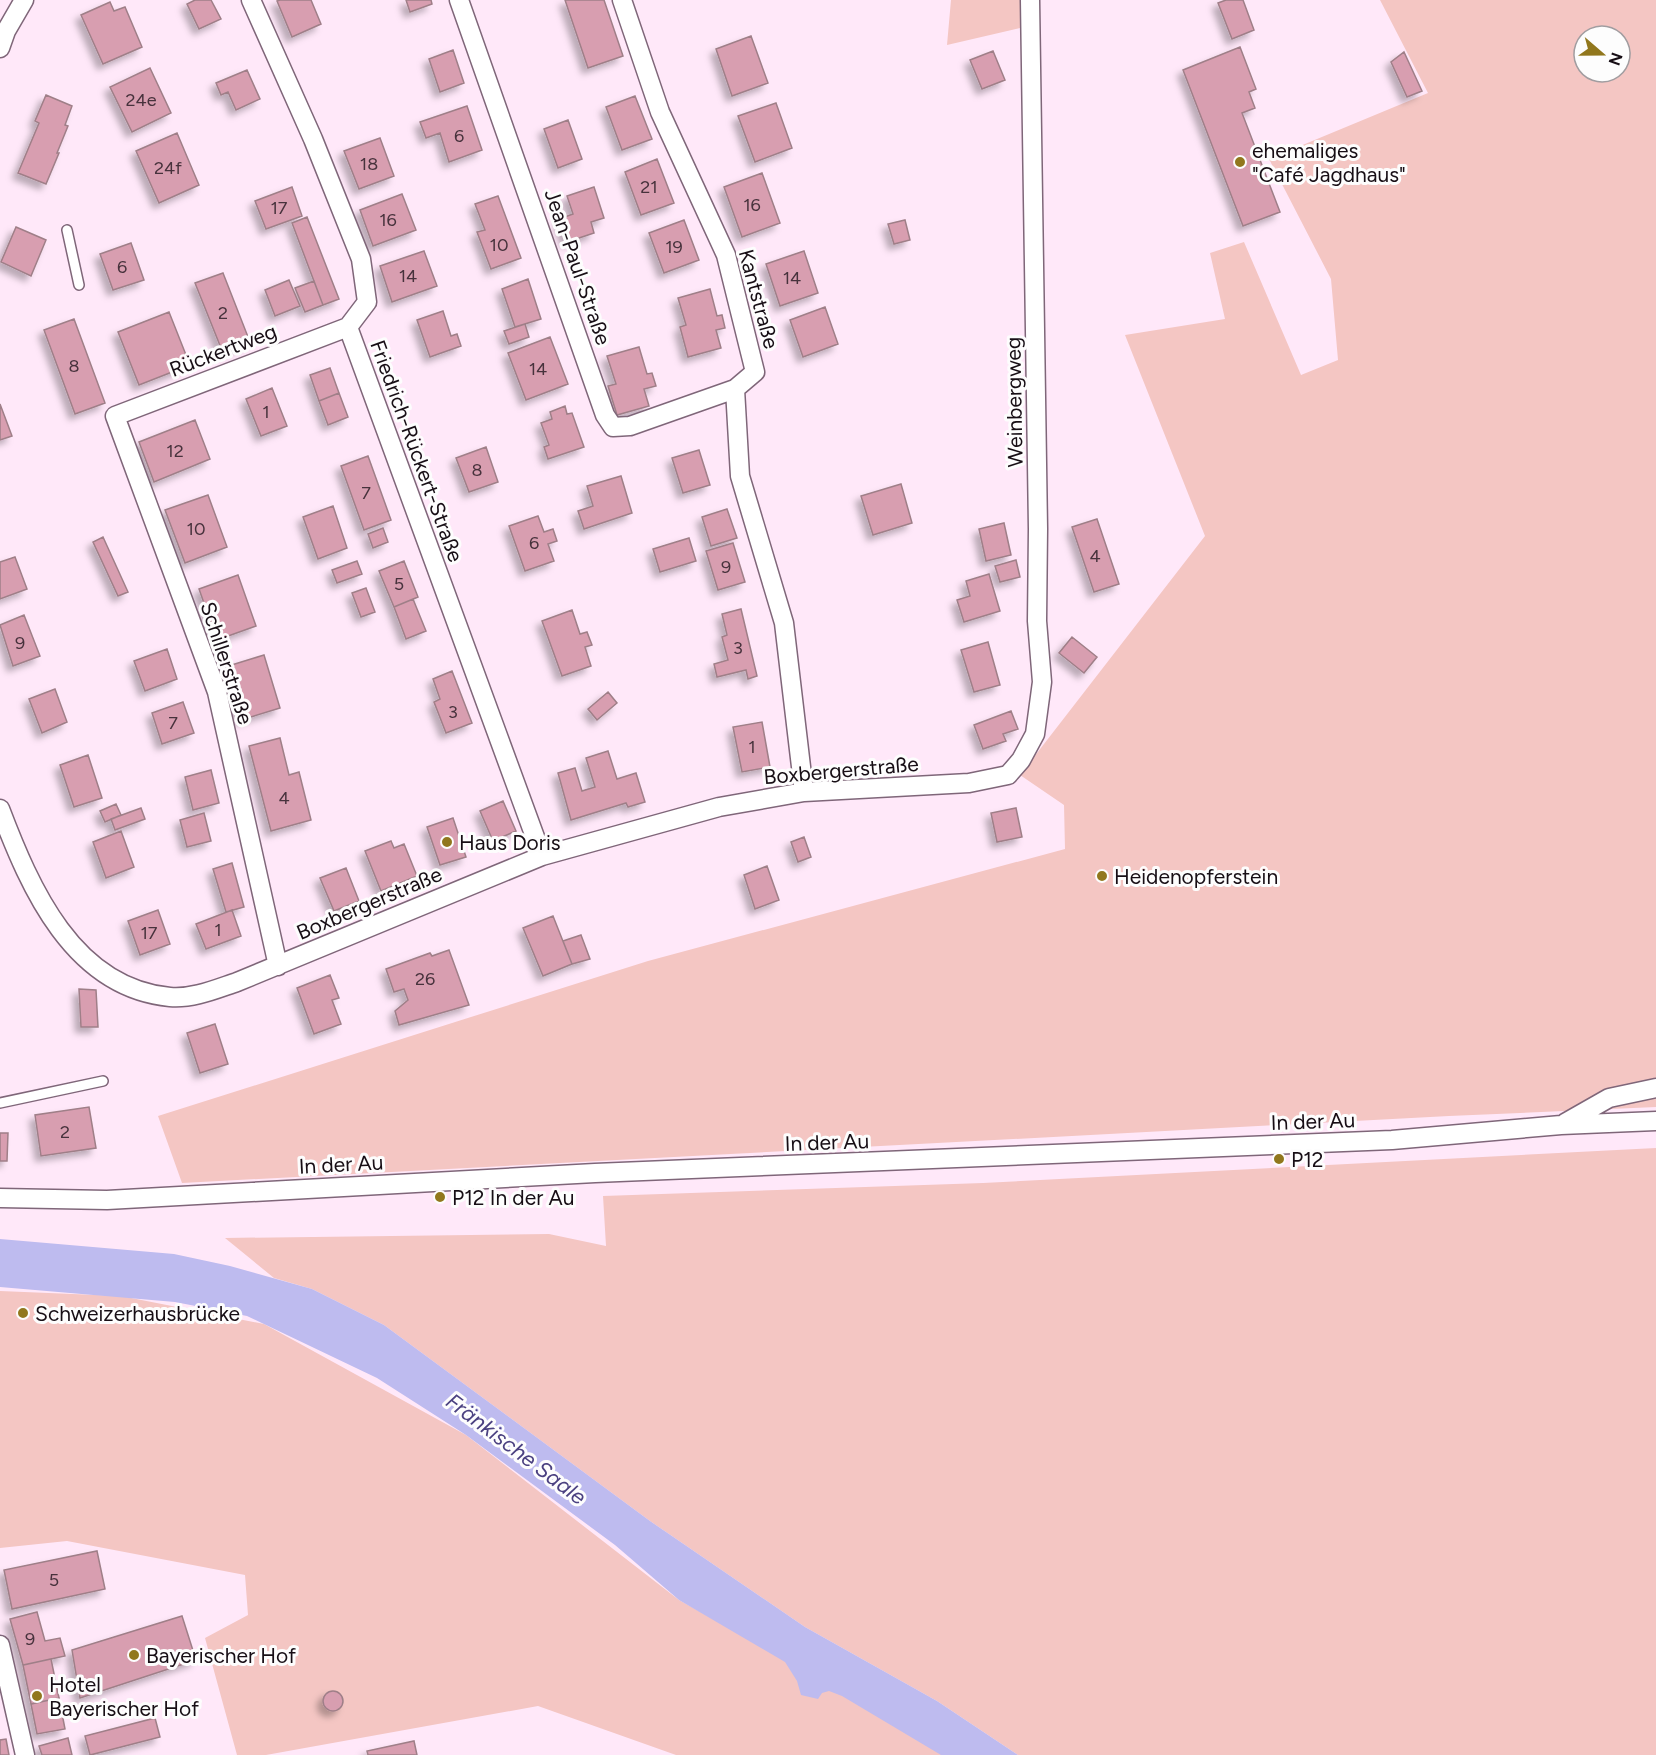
<svg xmlns="http://www.w3.org/2000/svg" width="1656" height="1755" viewBox="0 0 1656 1755" font-family="Figtree,sans-serif">
  <style>
    .green { fill: #f4c6c3; fill-rule: evenodd }
    .water { fill: #bebbef }
    .building { fill: #d89eb0; stroke: #9f7f88; stroke-width: 1.5; filter: url(#shadow) }
    .lines { fill: none; stroke-linecap: round; stroke-linejoin: round }
    .lane-casing { stroke: #7f6679; stroke-width: 12 }
    .street-casing { stroke: #7f6679; stroke-width: 21 }
    .lane { stroke: #fff; stroke-width: 9 }
    .street { stroke: #fff; stroke-width: 18 }
    .poi-dot { fill: #91771d; stroke: #fdfdfd; stroke-width: 2 }
    .labels { text-anchor: middle; dominant-baseline: central; stroke-width: 6; stroke-linejoin: round; paint-order: stroke }
    .number-label { font-size: 18px; fill: #47323c }
    .poi-label { font-size: 21px; fill: #170e15; stroke: #fdfdfd; text-anchor: start }
    .street-label { font-size: 21px; fill: #170e15; stroke: #fdfdfd }
    .water-label { font-size: 22px; font-style: italic; fill: #4b4181; stroke: #fdfdfd }
  </style>
  <defs>
    <filter id="shadow"><feDropShadow dx="-5.5" dy="5.5" stdDeviation="3" flood-color="#0004"/></filter>
  </defs>
  <rect width="100%" height="100%" fill="#ffe8f9"/>
  <!-- green -->
  <path class="green" d="M 951,0 L 1020,0 L 1020,28 L 947,45 Z
    M 1380,0 L 1656,0 L 1656,1107 L 1449,1116 L 182,1183 L 158,1116 L 648,961 L 1065,849 L 1064,805 L 1020,775 L 1205,536 L 1125,335 L 1225,319 L 1210,253 L 1244,242 L 1301,375 L 1338,360 L 1331,279 L 1269,159 L 1428,93 ZM 1584,36 L 1620,36 L 1620,72 L 1584,72 Z
    M 1656,1148 L 1656,1755 L 1018,1755 L 937,1701 L 805,1627 L 650,1521 L 384,1325 L 312,1289 L 274,1278 L 225,1238 L 549,1234 L 606,1246 L 603,1196 L 983,1183 Z
    M 0,1291 L 121,1296 L 264,1324 L 466,1435 L 679,1600 L 958,1755 L 676,1755 L 538,1706 L 266,1755 L 237,1755 L 205,1638 L 248,1615 L 245,1575 L 67,1541 L 0,1548 Z"/>
  <!-- water -->
  <path class="water" d="M 0,1239 L 174,1254 L 230,1266 L 312,1289 L 384,1325 L 650,1521 L 805,1627 L 937,1701 L 1018,1755 L 941,1755 L 842,1696 L 829,1691 L 822,1693 L 818,1699 L 801,1695 L 797,1681 L 785,1662 L 679,1600 L 615,1545 L 466,1435 L 377,1378 L 247,1316 L 175,1302 L 0,1287 Z"/>
  <!-- building -->
  <path class="building" d="M 195,0 L 211,0 L 221,19 L 199,29 L 187,4 Z
    M 280,0 L 311,0 L 321,24 L 292,37 L 277,1 Z
    M 406,0 L 431,0 L 432,4 L 410,12 Z
    M 565,0 L 604,0 L 623,56 L 588,68 Z
    M 1226,0 L 1243,0 L 1254,30 L 1232,39 L 1218,3 Z
    M 110,2 L 114,11 L 125,7 L 142,47 L 103,64 L 81,15 Z
    M 751,36 L 768,83 L 732,96 L 716,49 Z
    M 1240,47 L 1256,89 L 1249,92 L 1255,108 L 1242,113 L 1280,212 L 1243,226 L 1183,70 Z
    M 453,50 L 464,83 L 440,92 L 429,59 Z
    M 993,51 L 1005,80 L 982,89 L 970,60 Z
    M 1404,52 L 1422,91 L 1407,97 L 1391,62 Z
    M 150,68 L 171,113 L 132,132 L 110,87 Z
    M 247,70 L 260,99 L 236,110 L 228,92 L 221,95 L 216,83 Z
    M 46,95 L 72,106 L 65,125 L 68,126 L 57,153 L 59,153 L 46,184 L 18,173 L 39,123 L 35,121 Z
    M 635,96 L 652,139 L 622,150 L 606,107 Z
    M 776,103 L 792,148 L 755,162 L 738,116 Z
    M 467,106 L 482,150 L 449,162 L 440,133 L 426,138 L 420,122 Z
    M 568,120 L 582,159 L 558,168 L 544,129 Z
    M 177,133 L 199,185 L 159,203 L 136,151 Z
    M 380,138 L 394,176 L 359,189 L 344,151 Z
    M 657,159 L 674,203 L 641,215 L 625,172 Z
    M 762,173 L 780,223 L 742,237 L 724,187 Z
    M 292,187 L 302,216 L 266,229 L 255,201 Z
    M 594,187 L 604,218 L 591,222 L 594,233 L 567,242 L 559,219 L 573,214 L 567,196 Z
    M 402,194 L 416,230 L 373,246 L 360,210 Z
    M 498,196 L 521,258 L 491,269 L 477,232 L 485,230 L 475,204 Z
    M 307,217 L 339,299 L 323,305 L 292,223 Z
    M 684,220 L 699,260 L 664,273 L 649,233 Z
    M 905,220 L 910,240 L 894,244 L 888,224 Z
    M 16,227 L 46,240 L 31,276 L 1,262 Z
    M 131,243 L 144,280 L 113,290 L 100,254 Z
    M 424,251 L 437,286 L 392,302 L 380,266 Z
    M 804,251 L 818,293 L 780,306 L 766,264 Z
    M 223,273 L 250,342 L 223,353 L 195,283 Z
    M 528,279 L 541,319 L 515,327 L 502,289 Z
    M 289,280 L 300,306 L 275,316 L 265,290 Z
    M 314,281 L 323,305 L 305,312 L 295,288 Z
    M 710,289 L 717,316 L 722,315 L 725,328 L 716,330 L 721,348 L 688,357 L 680,327 L 686,325 L 678,298 Z
    M 825,307 L 838,344 L 803,357 L 790,320 Z
    M 443,311 L 451,336 L 457,334 L 461,346 L 430,357 L 417,320 Z
    M 169,312 L 190,365 L 139,385 L 118,332 Z
    M 74,319 L 105,403 L 75,414 L 44,330 Z
    M 525,324 L 529,337 L 509,344 L 504,331 Z
    M 550,337 L 568,384 L 526,400 L 508,353 Z
    M 639,347 L 647,374 L 652,373 L 656,386 L 644,389 L 649,406 L 617,415 L 608,386 L 616,384 L 607,356 Z
    M 330,368 L 339,393 L 319,401 L 310,375 Z
    M 272,388 L 287,426 L 261,436 L 246,399 Z
    M 339,393 L 348,417 L 328,425 L 319,401 Z
    M 0,404 L 12,436 L 0,440 Z
    M 565,406 L 567,414 L 572,413 L 584,447 L 548,459 L 544,447 L 549,445 L 541,423 L 552,419 L 550,412 Z
    M 195,420 L 210,459 L 154,482 L 139,442 Z
    M 486,447 L 498,482 L 469,492 L 456,458 Z
    M 699,450 L 710,485 L 683,493 L 672,458 Z
    M 368,456 L 391,520 L 364,530 L 341,466 Z
    M 621,476 L 632,513 L 584,529 L 578,511 L 593,506 L 587,486 Z
    M 901,484 L 912,523 L 873,535 L 861,496 Z
    M 208,495 L 227,547 L 185,563 L 165,510 Z
    M 333,506 L 347,548 L 318,559 L 303,517 Z
    M 727,509 L 737,538 L 711,546 L 702,517 Z
    M 538,516 L 544,532 L 553,529 L 557,541 L 548,544 L 554,561 L 525,571 L 509,526 Z
    M 1097,519 L 1119,584 L 1094,592 L 1072,527 Z
    M 1004,523 L 1011,555 L 986,561 L 979,529 Z
    M 383,528 L 388,542 L 373,548 L 368,534 Z
    M 103,537 L 128,592 L 118,596 L 93,542 Z
    M 689,538 L 696,561 L 660,572 L 653,549 Z
    M 733,543 L 745,582 L 718,590 L 706,551 Z
    M 15,557 L 27,589 L 0,599 L 0,562 Z
    M 1016,560 L 1020,577 L 1000,582 L 995,566 Z
    M 357,561 L 362,574 L 337,583 L 332,570 Z
    M 404,561 L 418,597 L 394,607 L 379,571 Z
    M 989,574 L 1000,611 L 964,622 L 957,600 L 970,596 L 966,581 Z
    M 238,575 L 256,626 L 217,640 L 199,589 Z
    M 366,588 L 375,612 L 361,617 L 352,593 Z
    M 413,599 L 426,631 L 406,639 L 394,607 Z
    M 741,609 L 757,676 L 748,679 L 746,670 L 717,677 L 714,664 L 728,660 L 722,637 L 727,635 L 722,614 Z
    M 572,610 L 580,634 L 587,632 L 592,645 L 585,647 L 591,666 L 562,676 L 542,621 Z
    M 24,615 L 40,656 L 13,666 L 0,625 Z
    M 1072,637 L 1097,657 L 1084,673 L 1059,653 Z
    M 988,642 L 1000,685 L 974,692 L 961,650 Z
    M 167,649 L 177,679 L 145,691 L 134,661 Z
    M 264,655 L 280,708 L 241,720 L 225,667 Z
    M 452,671 L 472,723 L 446,733 L 434,702 L 440,699 L 433,679 Z
    M 55,689 L 67,722 L 42,733 L 29,699 Z
    M 608,692 L 617,703 L 597,720 L 588,709 Z
    M 183,702 L 194,733 L 162,744 L 152,713 Z
    M 1011,711 L 1018,729 L 1003,734 L 1006,741 L 983,749 L 974,725 Z
    M 762,722 L 770,767 L 742,772 L 733,727 Z
    M 280,738 L 289,775 L 299,772 L 311,820 L 271,831 L 249,746 Z
    M 608,751 L 617,779 L 636,773 L 645,802 L 628,807 L 626,803 L 571,820 L 558,773 L 575,768 L 582,791 L 595,787 L 586,758 Z
    M 88,755 L 102,798 L 74,807 L 60,765 Z
    M 211,770 L 219,803 L 193,810 L 185,777 Z
    M 503,801 L 516,831 L 493,841 L 480,811 Z
    M 116,804 L 121,815 L 105,822 L 100,811 Z
    M 141,808 L 145,819 L 115,830 L 111,819 Z
    M 1016,808 L 1022,837 L 997,842 L 991,813 Z
    M 204,813 L 211,841 L 187,847 L 180,820 Z
    M 453,818 L 466,857 L 440,865 L 427,827 Z
    M 121,831 L 134,867 L 106,878 L 93,842 Z
    M 804,837 L 811,857 L 798,862 L 791,842 Z
    M 391,841 L 394,848 L 404,844 L 417,876 L 381,891 L 365,851 Z
    M 232,863 L 244,907 L 226,912 L 213,869 Z
    M 767,866 L 779,900 L 755,909 L 744,875 Z
    M 346,868 L 359,901 L 334,911 L 320,878 Z
    M 158,910 L 170,944 L 140,955 L 128,921 Z
    M 232,910 L 241,936 L 206,949 L 196,924 Z
    M 553,916 L 572,964 L 543,976 L 523,928 Z
    M 581,935 L 590,959 L 572,964 L 563,941 Z
    M 449,950 L 469,1005 L 399,1025 L 395,1011 L 408,1000 L 404,989 L 394,992 L 386,969 L 430,953 L 432,956 Z
    M 330,975 L 339,998 L 332,1000 L 341,1024 L 314,1034 L 297,988 Z
    M 79,989 L 96,990 L 98,1027 L 81,1027 Z
    M 215,1024 L 228,1064 L 200,1073 L 187,1033 Z
    M 89,1107 L 96,1148 L 41,1156 L 35,1115 Z
    M 0,1133 L 8,1133 L 7,1161 L 0,1161 Z
    M 97,1551 L 105,1589 L 12,1609 L 4,1570 Z
    M 37,1612 L 45,1641 L 60,1638 L 65,1656 L 23,1665 L 10,1619 Z
    M 182,1616 L 196,1660 L 80,1698 L 72,1650 Z
    M 51,1659 L 59,1698 L 31,1704 L 23,1665 Z
    M323 1701a10 10 0 1 1 20 0a10 10 0 1 1-20 0Z
    M 59,1698 L 65,1729 L 37,1734 L 31,1704 Z
    M 155,1718 L 160,1737 L 90,1755 L 85,1736 Z
    M 68,1738 L 72,1755 L 42,1755 L 39,1746 Z
    M 6,1739 L 9,1755 L 0,1755 L 0,1740 Z
    M 414,1741 L 417,1755 L 368,1755 L 367,1751 Z"/>
  <g class="lines">
    <!-- lane casing -->
    <g class="lane-casing">
      <path id="lane" d="M 67,230 L 79,285
        M 0,1103 L 103,1081"/>
    </g>
    <!-- street casing -->
    <g class="street-casing">
      <path id="street" d="M 251,0 L 313,139 L 361,259 L 367,302 L 348,327 L 542,856
        M 459,0 L 605,415 L 613,427 L 630,426 L 735,389
        M 622,0 L 660,112 L 726,255 L 755,372 L 735,389 L 740,476 L 784,623 L 804,792
        M 0,48 L 6,31 L 24,0
        M 0,809 C 30,888 73,988 170,997 C 193,999 216,989 237,982 L 542,856 L 719,807 L 804,792 L 969,783 L 1008,775 L 1021,760 L 1035,734 L 1042,682 L 1037,621 L 1038,529 L 1030,0
        M 278,966 L 217,692 L 115,416 L 348,327
        M 1565,1123 L 1609,1098 L 1656,1088
        M 0,1198 L 107,1200 L 595,1173 L 1392,1140 L 1561,1125 L 1656,1121
        M 0,1645 L 25,1755"/>
    </g>
    <!-- lane -->
    <use href="#lane" class="lane"/>
    <!-- street -->
    <use href="#street" class="street"/>
  </g>
  <!-- markers -->
  <g class="poi-dot">
    <circle cx="1240" cy="162" r="6"/>
    <circle cx="447" cy="842" r="6"/>
    <circle cx="1102" cy="876" r="6"/>
    <circle cx="1279" cy="1159" r="6"/>
    <circle cx="440" cy="1197" r="6"/>
    <circle cx="23" cy="1313" r="6"/>
    <circle cx="134" cy="1655" r="6"/>
    <circle cx="37" cy="1696" r="6"/>
  </g>
  <g class="labels">
    <!-- number labels -->
    <g class="number-label">
      <text x="141" y="100">24e</text>
      <text x="459" y="136">6</text>
      <text x="369" y="164">18</text>
      <text x="168" y="168">24f</text>
      <text x="649" y="187">21</text>
      <text x="752" y="205">16</text>
      <text x="279" y="208">17</text>
      <text x="388" y="220">16</text>
      <text x="499" y="245">10</text>
      <text x="674" y="247">19</text>
      <text x="122" y="267">6</text>
      <text x="408" y="276">14</text>
      <text x="792" y="278">14</text>
      <text x="223" y="313">2</text>
      <text x="74" y="366">8</text>
      <text x="538" y="369">14</text>
      <text x="266" y="412">1</text>
      <text x="175" y="451">12</text>
      <text x="477" y="470">8</text>
      <text x="366" y="493">7</text>
      <text x="196" y="529">10</text>
      <text x="534" y="543">6</text>
      <text x="1095" y="556">4</text>
      <text x="726" y="567">9</text>
      <text x="399" y="584">5</text>
      <text x="20" y="643">9</text>
      <text x="738" y="648">3</text>
      <text x="453" y="712">3</text>
      <text x="173" y="723">7</text>
      <text x="752" y="747">1</text>
      <text x="284" y="798">4</text>
      <text x="218" y="930">1</text>
      <text x="149" y="933">17</text>
      <text x="425" y="979">26</text>
      <text x="65" y="1132">2</text>
      <text x="54" y="1580">5</text>
      <text x="30" y="1639">9</text>
    </g>
    <!-- poi labels -->
    <g class="poi-label">
      <text x="1252" y="150">ehemaliges<tspan x="1252" dy="24">"Café Jagdhaus"</tspan></text>
      <text x="459" y="842">Haus Doris</text>
      <text x="1114" y="876">Heidenopferstein</text>
      <text x="1291" y="1159">P12</text>
      <text x="452" y="1197">P12 In der Au</text>
      <text x="35" y="1313">Schweizerhausbrücke</text>
      <text x="146" y="1655">Bayerischer Hof</text>
      <text x="49" y="1684">Hotel<tspan x="49" dy="24">Bayerischer Hof</tspan></text>
    </g>
    <!-- street labels -->
    <g class="street-label">
      <text transform="translate(578 267) rotate(71)">Jean-Paul-Straße</text>
      <text transform="translate(759 299) rotate(75)">Kantstraße</text>
      <text transform="translate(223 350) rotate(-21)">Rückertweg</text>
      <text transform="translate(1014 402) rotate(-91)">Weinbergweg</text>
      <text transform="translate(417 451) rotate(70)">Friedrich-Rückert-Straße</text>
      <text transform="translate(227 663) rotate(72)">Schillerstraße</text>
      <text transform="translate(841 770) rotate(-5)">Boxbergerstraße</text>
      <text transform="translate(369 903) rotate(-23)">Boxbergerstraße</text>
      <text transform="translate(1313 1121) rotate(-2)">In der Au</text>
      <text transform="translate(827 1142) rotate(-2)">In der Au</text>
      <text transform="translate(341 1164) rotate(-3)">In der Au</text>
    </g>
    <!-- water labels -->
    <g class="water-label">
      <text transform="translate(516 1449) rotate(37)">Fränkische Saale</text>
    </g>
  </g>
  <!-- north arrow -->
  <g transform="translate(1602 54) rotate(110)"><circle r="28" fill="#fdfdfd" stroke="#a19da0" stroke-width="1.5"/>
  <path d="M0-4.5L10 22L0 15L-10 22Z" fill="#91771d"/>
  <text y="-9" font-size="16" font-weight="bold" text-anchor="middle" fill="#170e15">N</text>
  </g>
</svg>
